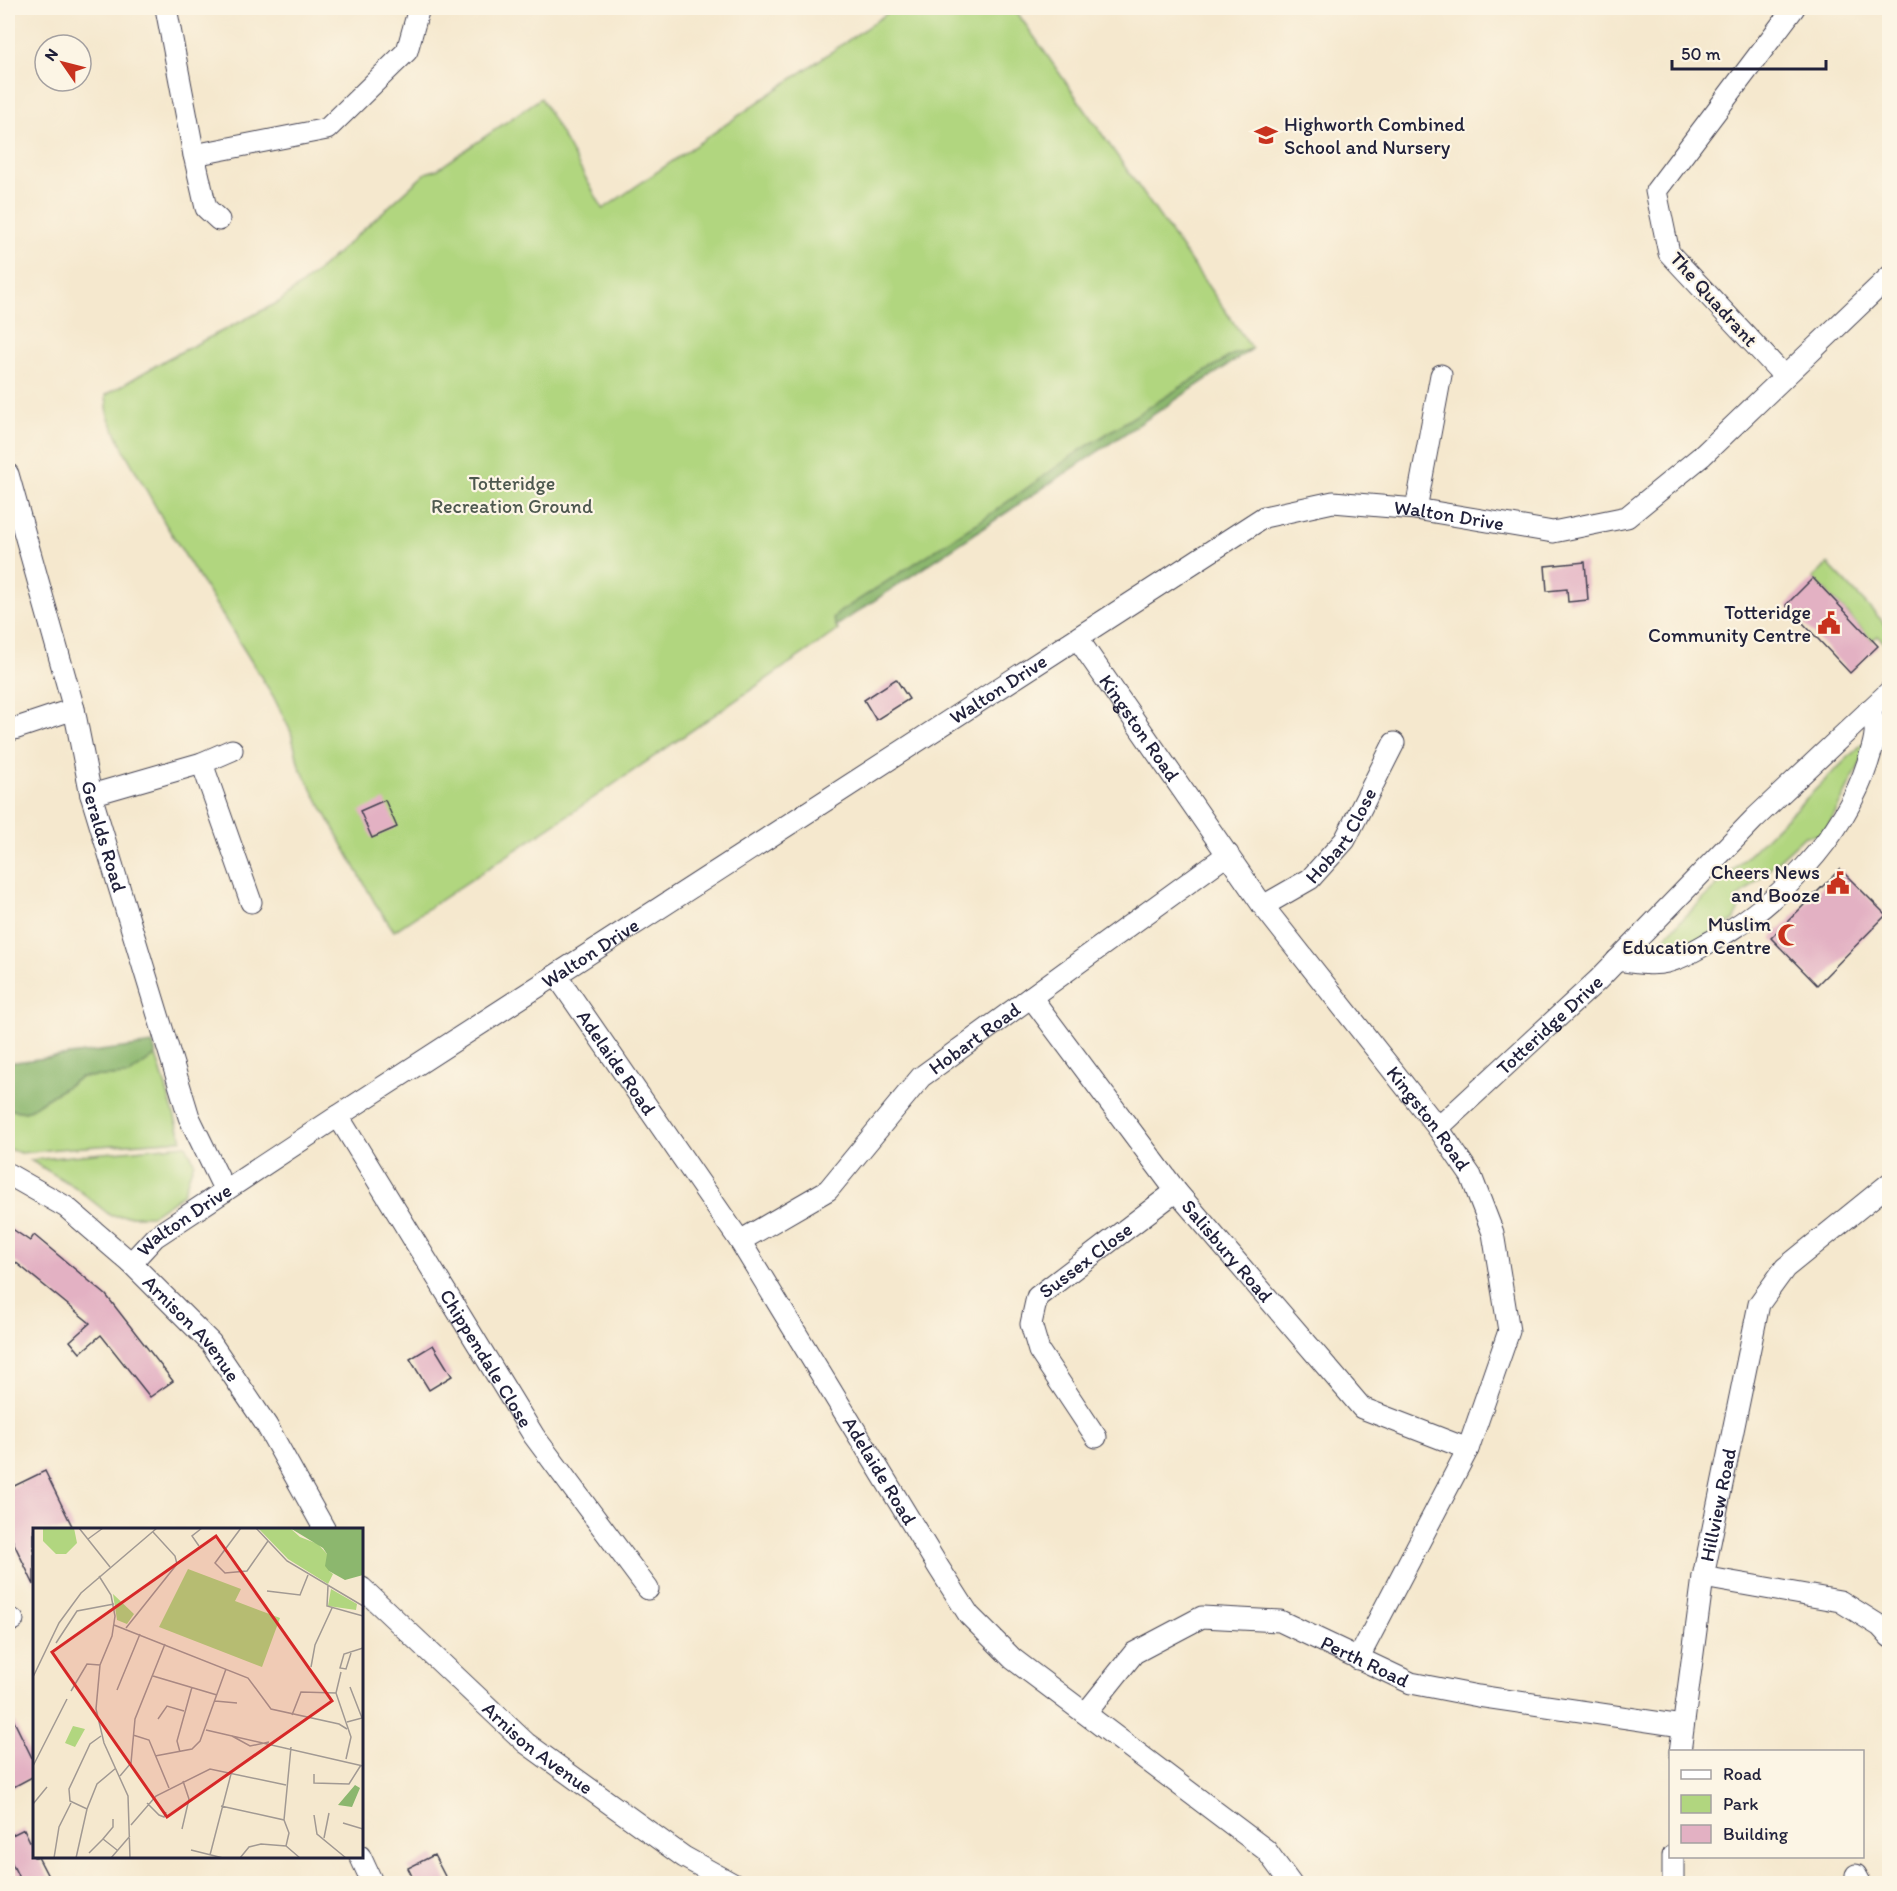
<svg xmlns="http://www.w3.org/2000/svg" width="1897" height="1891" viewBox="0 0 1897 1891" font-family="Itim,sans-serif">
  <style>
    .green { fill: #b1d67f; stroke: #6a7c5d; stroke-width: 1.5 }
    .forest { fill: #8cb76e; stroke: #576c54; stroke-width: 1.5 }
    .building { fill: #e3b1c3 }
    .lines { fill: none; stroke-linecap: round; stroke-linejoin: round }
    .minor-casing { stroke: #424051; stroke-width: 23 }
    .minor { stroke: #fff; stroke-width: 21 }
    .labels { text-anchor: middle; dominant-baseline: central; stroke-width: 4.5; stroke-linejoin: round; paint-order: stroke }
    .poi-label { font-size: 20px; fill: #22223b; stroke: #fcf5e5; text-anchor: end }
    .street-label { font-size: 20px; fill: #22223b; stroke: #fcf5e5 }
    .park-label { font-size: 20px; fill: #4d584f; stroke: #fcf5e5 }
    .inset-road { fill: none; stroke: #a19993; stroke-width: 1.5 }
    .view { fill: #d62828; fill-opacity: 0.15; stroke: #d62828; stroke-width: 3 }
    .inset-edge { fill: none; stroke: #22223b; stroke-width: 3 }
  </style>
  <rect width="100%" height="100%" fill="#fcf5e5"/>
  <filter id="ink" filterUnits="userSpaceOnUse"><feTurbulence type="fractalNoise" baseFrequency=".0167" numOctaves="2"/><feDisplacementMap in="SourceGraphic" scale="12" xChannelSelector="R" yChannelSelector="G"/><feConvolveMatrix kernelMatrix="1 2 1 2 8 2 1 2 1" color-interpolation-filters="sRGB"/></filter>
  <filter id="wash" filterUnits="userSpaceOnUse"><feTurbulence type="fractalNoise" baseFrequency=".008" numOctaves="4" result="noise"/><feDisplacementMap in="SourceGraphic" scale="24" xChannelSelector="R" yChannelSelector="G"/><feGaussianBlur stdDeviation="1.35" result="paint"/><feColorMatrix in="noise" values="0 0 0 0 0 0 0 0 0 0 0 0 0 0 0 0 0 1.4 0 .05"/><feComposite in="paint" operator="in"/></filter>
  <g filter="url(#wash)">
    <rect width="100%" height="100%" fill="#f5e8ce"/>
    <!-- green -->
    <path class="green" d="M 895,8 L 1014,8 L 1252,349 L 836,625 L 838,630 L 598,795 L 394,931 L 375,903 L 299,766 L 291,732 L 273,696 L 166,525 L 125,452 L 108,416 L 106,395 L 167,359 L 279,302 L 312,276 L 426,173 L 438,169 L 541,98 L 603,209 Z
      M 1828,564 L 1889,628 L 1889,648 L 1878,636 L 1872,640 L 1813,578 Z
      M 1862,744 L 1868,748 L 1826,831 L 1817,835 L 1805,836 L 1736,900 L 1739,911 L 1734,920 L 1659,963 L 1647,954 Z
      M 156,1055 L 182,1140 L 57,1149 L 21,1153 L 8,1149 L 8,1109 L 26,1112 L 81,1077 L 128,1075 Z
      M 186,1145 L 194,1162 L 183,1194 L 151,1216 L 111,1216 L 75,1187 L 30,1160 Z"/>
    <!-- forest -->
    <path class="forest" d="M 1252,349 L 836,626 L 833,618 L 841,611 L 979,522 L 1079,451 L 1232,355 Z
      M 153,1044 L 156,1055 L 128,1075 L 81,1077 L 26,1112 L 8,1109 L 8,1063 Z"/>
    <g id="blocks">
      <!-- building -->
      <path class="building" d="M 1585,562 L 1588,600 L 1568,602 L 1567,589 L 1547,591 L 1545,566 Z
        M 1813,578 L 1878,646 L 1850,673 L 1786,605 Z
        M 896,679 L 909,699 L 876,720 L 864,700 Z
        M 385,800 L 397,827 L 372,838 L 360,811 Z
        M 1840,869 L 1886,915 L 1817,985 L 1771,938 Z
        M 8,1226 L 30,1241 L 34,1235 L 106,1295 L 173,1381 L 150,1397 L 101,1335 L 80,1353 L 70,1341 L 90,1323 L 8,1256 Z
        M 433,1345 L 452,1376 L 429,1390 L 410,1359 Z
        M 45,1471 L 74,1530 L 34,1530 L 34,1585 L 8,1531 L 8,1489 Z
        M 8,1709 L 34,1762 L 34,1776 L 8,1790 Z
        M 24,1829 L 34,1850 L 34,1857 L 38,1857 L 52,1884 L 22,1884 L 8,1855 L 8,1837 Z
        M 434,1855 L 449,1884 L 416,1884 L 408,1868 Z"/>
    </g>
  </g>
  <g filter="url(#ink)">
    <use href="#blocks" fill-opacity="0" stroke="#424051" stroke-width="1.5"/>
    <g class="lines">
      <!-- minor casing -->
      <g class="minor-casing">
        <g id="minor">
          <path d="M 166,8 L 194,155 L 327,129 L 407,51 L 419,8"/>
          <path d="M 194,155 L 206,208 L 219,220"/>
          <path d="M 1784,376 L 1669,253 L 1656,191 L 1794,8"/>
          <path id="s1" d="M 8,474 L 74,709 L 91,795 L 189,1117 L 225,1191"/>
          <path d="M 1416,509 L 1441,375"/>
          <path id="s2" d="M 1078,639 L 1263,906 L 1438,1128 L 1471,1176 L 1493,1233 L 1509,1331 L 1468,1449 L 1358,1659"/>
          <path d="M 8,731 L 74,709"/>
          <path d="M 202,763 L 251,902"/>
          <path d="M 91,795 L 202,763 L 232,750"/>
          <path id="s3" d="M 1263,906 L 1310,879 L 1345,840 L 1394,743"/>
          <path d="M 1617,960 C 1632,962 1651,966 1667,962 C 1681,959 1696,950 1708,943 C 1777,907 1844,837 1868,762 C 1874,742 1880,729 1869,710"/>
          <path id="s4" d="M 557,976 L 740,1241 L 939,1568 L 969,1615 L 1013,1659 L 1266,1850 L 1291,1884"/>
          <path id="s5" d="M 1031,997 L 1176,1191 L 1362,1408 L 1468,1449"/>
          <path id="s6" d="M 338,1116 L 534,1436 L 648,1589"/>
          <path id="s7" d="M 1438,1128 L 1598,980 L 1754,819 L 1890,691"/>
          <path id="s8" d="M 8,1174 L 66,1207 L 131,1263 L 211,1343 L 267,1426 L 325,1530"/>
          <path id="s9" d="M 740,1241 L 828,1190 L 921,1077 L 1228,854"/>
          <path id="s10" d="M 131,1263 L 155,1237 L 338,1116 L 1264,517 L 1333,502 L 1416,509 L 1553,532 L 1627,517 L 1703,455 L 1890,276"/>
          <path id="s11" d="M 1096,1437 L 1039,1351 L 1031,1324 L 1037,1297 L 1176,1191"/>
          <path d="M 1703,1577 L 1840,1601 L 1880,1626 L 1890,1637"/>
          <path id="s12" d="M 362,1588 L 526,1743 L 684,1857 L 733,1884"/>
          <path d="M 8,1622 L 13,1620"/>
          <path id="s13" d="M 1086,1713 L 1134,1653 L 1202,1617 L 1280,1621 L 1411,1683 L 1478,1696 L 1682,1726"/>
          <path id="s14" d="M 1680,1752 L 1703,1577 L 1759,1304 L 1785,1268 L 1890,1183"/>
          <path d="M 360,1856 L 373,1884"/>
          <path d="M 1673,1856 L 1673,1884"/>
          <path d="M 1856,1875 L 1861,1884"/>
        </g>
      </g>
      <!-- minor -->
      <use href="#minor" class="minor"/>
    </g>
  </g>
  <!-- icons -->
  <defs>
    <g id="school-bare" transform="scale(1.8)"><path d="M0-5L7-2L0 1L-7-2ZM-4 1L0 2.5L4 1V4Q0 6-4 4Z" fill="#c8321e" stroke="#fcf5e5" stroke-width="2.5" paint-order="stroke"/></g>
    <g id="civic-bare" transform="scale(1.8)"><path d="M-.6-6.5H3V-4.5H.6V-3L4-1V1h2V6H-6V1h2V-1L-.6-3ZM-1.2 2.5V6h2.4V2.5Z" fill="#c8321e" stroke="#fcf5e5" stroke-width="2.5" paint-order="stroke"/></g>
    <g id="mosque-bare" transform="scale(1.8)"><path d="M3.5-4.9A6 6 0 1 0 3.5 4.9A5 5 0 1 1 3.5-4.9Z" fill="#c8321e" stroke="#fcf5e5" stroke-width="2.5" paint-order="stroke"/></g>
  </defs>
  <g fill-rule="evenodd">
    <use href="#school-bare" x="1266" y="135"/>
    <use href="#civic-bare" x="1829" y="623"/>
    <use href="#civic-bare" x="1838" y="883"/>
    <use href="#mosque-bare" x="1789" y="935"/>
  </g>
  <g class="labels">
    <!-- poi labels -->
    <g class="poi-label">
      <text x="1284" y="124" text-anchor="start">Highworth Combined<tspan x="1284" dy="23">School and Nursery</tspan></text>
      <text x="1811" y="612">Totteridge<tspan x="1811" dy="23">Community Centre</tspan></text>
      <text x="1820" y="872">Cheers News<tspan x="1820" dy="23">and Booze</tspan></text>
      <text x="1771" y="924">Muslim<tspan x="1771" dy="23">Education Centre</tspan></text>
    </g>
    <!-- street labels -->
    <g class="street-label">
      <text transform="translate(1714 299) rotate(48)">The Quadrant</text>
      <text stroke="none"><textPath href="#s10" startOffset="1545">Walton Drive</textPath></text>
      <text stroke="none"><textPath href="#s10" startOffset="1041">Walton Drive</textPath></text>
      <text stroke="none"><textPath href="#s2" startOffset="108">Kingston Road</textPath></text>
      <text stroke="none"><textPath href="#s3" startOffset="108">Hobart Close</textPath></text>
      <text stroke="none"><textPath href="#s1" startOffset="375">Geralds Road</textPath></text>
      <text stroke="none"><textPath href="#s10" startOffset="555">Walton Drive</textPath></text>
      <text stroke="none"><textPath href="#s7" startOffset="152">Totteridge Drive</textPath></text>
      <text stroke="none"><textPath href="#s9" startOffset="314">Hobart Road</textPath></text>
      <text stroke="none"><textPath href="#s4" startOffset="105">Adelaide Road</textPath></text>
      <text stroke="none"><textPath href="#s2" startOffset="594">Kingston Road</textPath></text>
      <text stroke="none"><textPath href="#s10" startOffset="69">Walton Drive</textPath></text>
      <text stroke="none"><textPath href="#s5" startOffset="321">Salisbury Road</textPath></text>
      <text stroke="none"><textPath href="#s11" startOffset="220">Sussex Close</textPath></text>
      <text stroke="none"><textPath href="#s8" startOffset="242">Arnison Avenue</textPath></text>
      <text stroke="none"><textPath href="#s6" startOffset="284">Chippendale Close</textPath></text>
      <text stroke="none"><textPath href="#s4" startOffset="591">Adelaide Road</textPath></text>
      <text stroke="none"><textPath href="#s14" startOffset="250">Hillview Road</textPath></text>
      <text stroke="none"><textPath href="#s13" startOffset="326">Perth Road</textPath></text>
      <text stroke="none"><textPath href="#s12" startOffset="238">Arnison Avenue</textPath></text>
    </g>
    <!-- park labels -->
    <g class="park-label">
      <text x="512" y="483">Totteridge<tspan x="512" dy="23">Recreation Ground</tspan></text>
    </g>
  </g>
  <!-- overview -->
  <g transform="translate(33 1528)">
    <rect width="330" height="330" fill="#f5e8ce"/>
    <path d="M 10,0 L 41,0 L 44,15 L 33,26 L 23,26 L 10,13 ZM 225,0 L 257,0 L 267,9 L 285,16 L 294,26 L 296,43 L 300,46 L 295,56 L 255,31 ZM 155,41 L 208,61 L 202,73 L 247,90 L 229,139 L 126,99 ZM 298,61 L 324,76 L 323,82 L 295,78 ZM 80,66 L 101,86 L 94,96 L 84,92 ZM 40,198 L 52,201 L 42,219 L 32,215 Z" fill="#b1d67f"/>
    <path d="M 257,0 L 330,0 L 330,47 L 312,52 L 296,43 L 292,38 L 294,26 L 290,20 ZM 322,257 L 327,260 L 319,279 L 305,277 Z" fill="#8cb76e"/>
    <path class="inset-road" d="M 46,0 L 77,39M 208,0 L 182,35 L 192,45 L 214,43 L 235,13M 223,0 L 254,33 L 330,78M 55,11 L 70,0M 166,18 L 159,8 L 169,0M 66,48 L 78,67 L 82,88 L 79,108 L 67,137 L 63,181 L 71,215 L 95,268 L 97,330M 295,58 L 294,78 L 330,88M 234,63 L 267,67 L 275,47M 81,97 L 215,150 L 238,181 L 306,196 L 314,201M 93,100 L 144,36 L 142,28 L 120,4M 23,115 L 44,83 L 81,76M 318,125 L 313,141 L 307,140 L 311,126 L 330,120M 278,139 L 282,117 L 299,80M 308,144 L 303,165 L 318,209 L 313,231M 120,148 L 184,167M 0,149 L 26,95 L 48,65 L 124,0M 84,162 L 107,106M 38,163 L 54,136 L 67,137M 182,173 L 204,175M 259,187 L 268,164 L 303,165M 125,191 L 134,178 L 151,183M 314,194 L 329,190 L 317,159M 173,202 L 330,238M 100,207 L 116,212 L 136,260M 68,208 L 57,216 L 36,261 L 37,273 L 54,281 L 64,256 L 83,240M 199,208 L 217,218 L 236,214M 147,224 L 144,213 L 159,159M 122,228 L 159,221 L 167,213 L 193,141M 0,238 L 34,171M 281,246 L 281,255 L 316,256 L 328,237M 87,248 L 98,235 L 102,191 L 132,116M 114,275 L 126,287 L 131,289 L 133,284M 0,276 L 14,259M 188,278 L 251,292 L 256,305 L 253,318M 281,287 L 284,306 L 313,330M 80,291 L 80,299 L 70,311 L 84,322M 251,292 L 258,219M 310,295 L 330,301M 98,297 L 123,268 L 177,241 L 253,257M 149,301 L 156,271 L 150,253M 291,310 L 296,285M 158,322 L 190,330M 56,325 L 70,311M 177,327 L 198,246M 21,330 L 26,299 L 38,275M 43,330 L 54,281M 78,330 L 97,308M 207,330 L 216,319 L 228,316 L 253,318 L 267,330"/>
    <path class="view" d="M 183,8 L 299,173 L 134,289 L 19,124 Z"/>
    <rect width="330" height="330" class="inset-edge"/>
  </g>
  <!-- margin -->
  <rect width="1897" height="1891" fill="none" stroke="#fcf5e5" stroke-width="30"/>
  <!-- legend -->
  <rect x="1669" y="1750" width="195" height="108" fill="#fcf5e5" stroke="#a5a1a1" stroke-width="1.5"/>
  <rect x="1681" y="1770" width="30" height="9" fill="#ffffff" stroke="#a5a1a1" stroke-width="1.5"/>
  <text x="1723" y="1780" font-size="18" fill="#22223b">Road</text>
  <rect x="1681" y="1795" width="30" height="18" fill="#b1d67f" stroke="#a5a1a1" stroke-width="1.5"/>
  <text x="1723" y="1810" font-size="18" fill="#22223b">Park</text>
  <rect x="1681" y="1825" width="30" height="18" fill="#e3b1c3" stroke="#a5a1a1" stroke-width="1.5"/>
  <text x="1723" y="1840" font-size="18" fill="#22223b">Building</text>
  <!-- north arrow -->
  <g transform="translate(63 63) rotate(305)"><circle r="28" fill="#fcf5e5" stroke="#a5a1a1" stroke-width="1.5"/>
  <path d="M0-4.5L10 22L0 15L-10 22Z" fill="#c8321e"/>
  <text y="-9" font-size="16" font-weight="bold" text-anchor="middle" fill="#22223b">N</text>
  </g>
  <!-- scale -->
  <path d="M1672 60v9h154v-9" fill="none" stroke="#22223b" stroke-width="3"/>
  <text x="1681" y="60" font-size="18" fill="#22223b" stroke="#fcf5e5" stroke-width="4.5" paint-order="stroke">50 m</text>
</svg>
